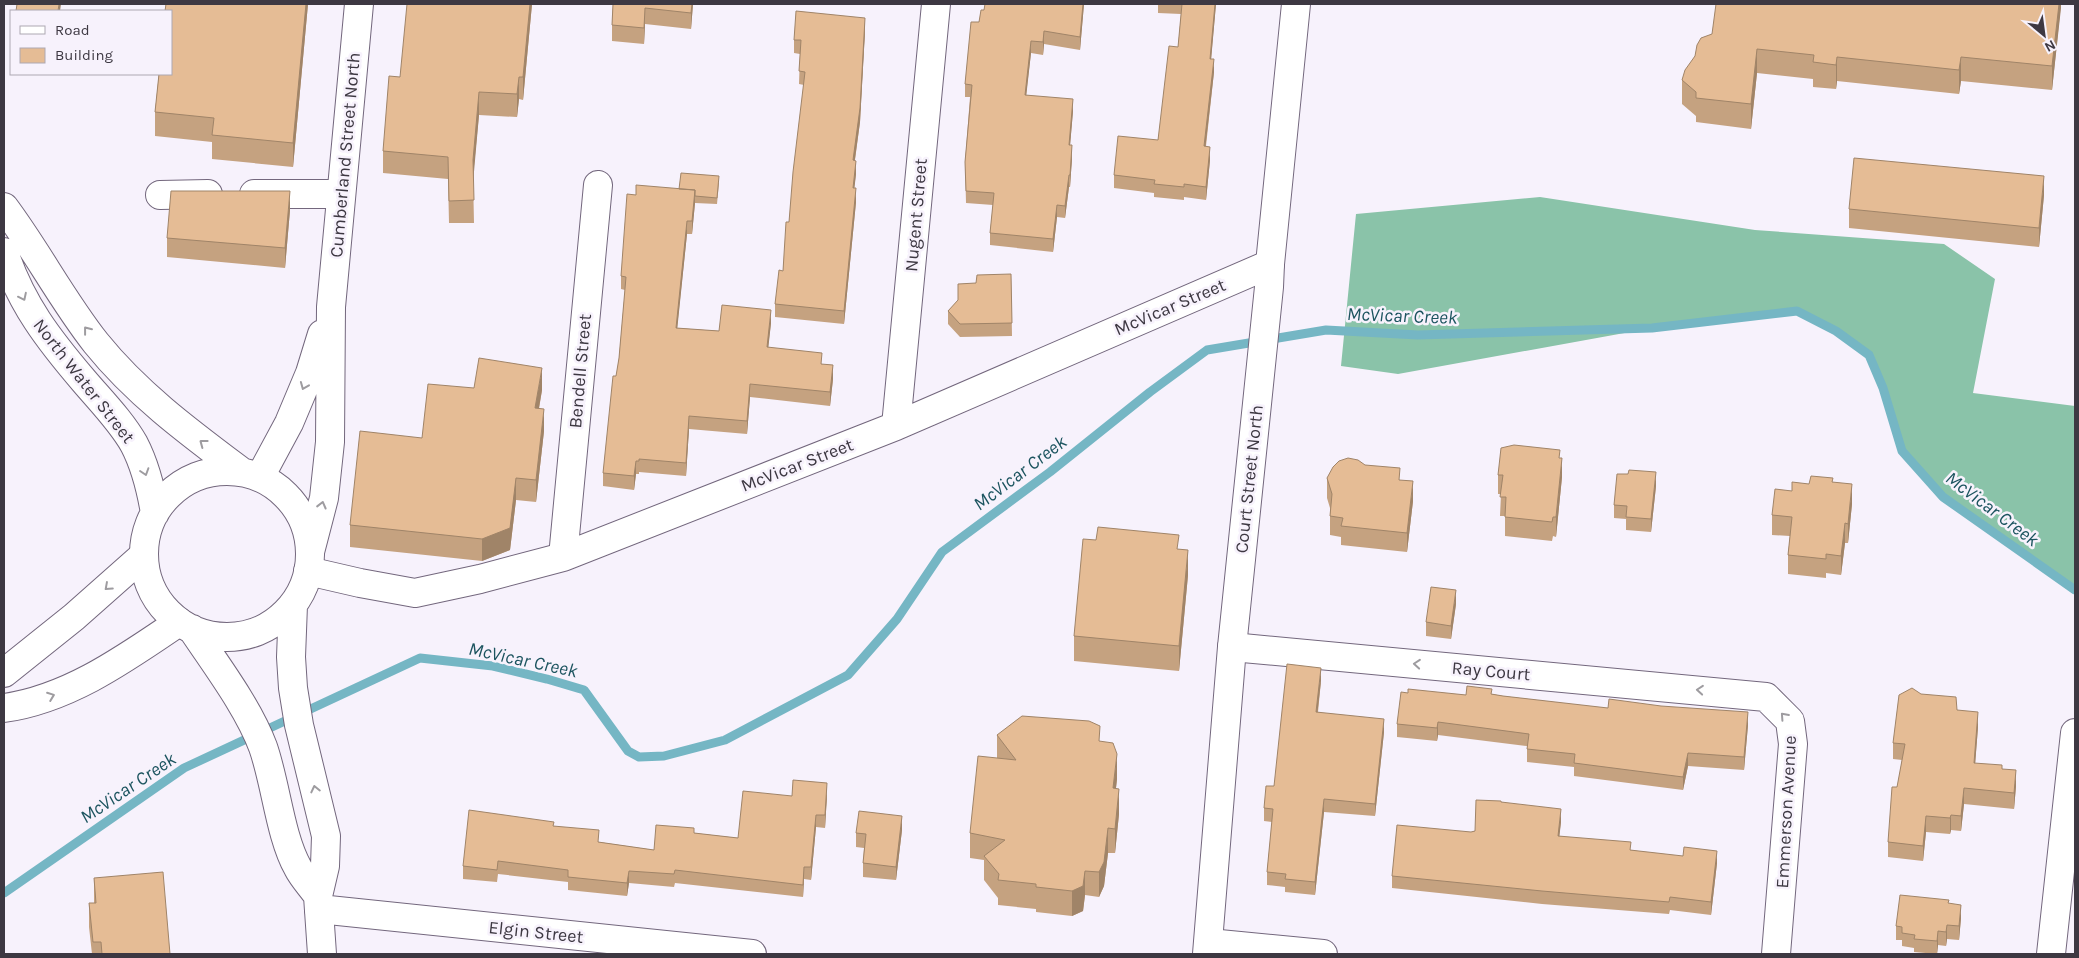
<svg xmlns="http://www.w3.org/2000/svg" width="2079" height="958" viewBox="0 0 2079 958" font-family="Karla,sans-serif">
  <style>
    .forest { fill: #8ac3a9 }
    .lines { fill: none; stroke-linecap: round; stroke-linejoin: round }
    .stream { stroke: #75b6c4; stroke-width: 9 }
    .minor-casing { stroke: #73677d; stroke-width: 30 }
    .tertiary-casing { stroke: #73677d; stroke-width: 30 }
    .secondary-casing { stroke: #73677d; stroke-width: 30 }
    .minor { stroke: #fff; stroke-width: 28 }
    .tertiary { stroke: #fff; stroke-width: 28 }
    .secondary { stroke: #fff; stroke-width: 28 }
    .wall { fill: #c5a280 }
    .shaded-wall { fill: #a08468 }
    .building { fill: #e5bc95; stroke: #a08468 }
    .oneway { stroke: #9e9ca0 }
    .labels { text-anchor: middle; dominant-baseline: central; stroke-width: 5; stroke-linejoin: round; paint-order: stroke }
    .street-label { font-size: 18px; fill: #3d3842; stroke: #f7f2fc }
    .water-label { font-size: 19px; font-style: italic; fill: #1c545f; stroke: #f7f2fc }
  </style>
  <rect width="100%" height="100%" fill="#f7f2fc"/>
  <!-- forest -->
  <path class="forest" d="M 1540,197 L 1755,230 L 1944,244 L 1995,279 L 1973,393 L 2075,406 L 2075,590 L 1943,497 L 1902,451 L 1883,388 L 1869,355 L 1836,331 L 1797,311 L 1652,328 L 1398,374 L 1341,366 L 1356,214 Z"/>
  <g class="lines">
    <!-- stream -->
    <path class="stream" d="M 4,893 L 184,768 L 420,658 L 493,666 L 547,679 L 584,690 L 628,751 L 639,757 L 664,756 L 725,740 L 848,675 L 897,619 L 942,552 L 1050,472 L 1150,392 L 1207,350 L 1326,330 L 1418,335 L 1652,328 L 1797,311 L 1836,331 L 1869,355 L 1883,388 L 1902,451 L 1943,497 L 2075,590"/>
    <!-- minor casing -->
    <g class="minor-casing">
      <path id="minor" d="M 254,194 L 341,194
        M 160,195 L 208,194
        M 896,426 L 936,4
        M 563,557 L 598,185
        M 308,571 L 360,583 L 415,593 L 480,579 L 563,557 L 896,426 L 1270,264
        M 1232,647 L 1766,697 L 1790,721 L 1793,744 L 1776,954
        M 4,673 L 74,617 L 144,555
        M 4,708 C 69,699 126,658 179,622
        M 319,909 L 752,954
        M 1209,943 L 1323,954"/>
    </g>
    <!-- tertiary casing -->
    <g class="tertiary-casing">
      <path id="tertiary" d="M 260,477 L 289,423 L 310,373 L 322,334
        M 310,552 L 324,498 L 330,442 L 331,307 L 359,4
        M 1207,954 L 1232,647 L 1269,287 L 1270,264 L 1296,4
        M 2051,954 L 2075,733"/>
    </g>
    <!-- secondary casing -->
    <g class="secondary-casing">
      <path id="secondary" d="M 4,207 C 37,251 62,300 96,343 C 137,394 190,433 242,472
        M 4,252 C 21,304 49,340 84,381 C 101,401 121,421 134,444 C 145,465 151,489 155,513
        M144 554a83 83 0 1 1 166 0a83 83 0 1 1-166 0Z
        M 293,605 L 291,657 L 293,688 L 299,725 L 326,836 L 325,866 L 318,896 L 322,954
        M 192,629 C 216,665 248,707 263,747 C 276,784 280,836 298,868 C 303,878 312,887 318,896"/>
    </g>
    <!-- minor -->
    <use href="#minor" class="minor"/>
    <!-- tertiary -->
    <use href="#tertiary" class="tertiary"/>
    <!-- secondary -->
    <use href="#secondary" class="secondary"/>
  </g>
  <!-- wall -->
  <path class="wall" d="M 166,4 L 308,4 L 293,167 L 212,159 L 212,142 L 155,136 L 155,112 Z
    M 532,4 L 523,100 L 519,99 L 517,117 L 479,115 L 473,176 L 474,223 L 449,223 L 448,179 L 383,173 L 383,151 L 400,77 Z
    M 613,4 L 693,4 L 691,29 L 645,24 L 644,44 L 612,41 L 612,25 Z
    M 1084,4 L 1080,50 L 1044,44 L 1043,55 L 1031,53 L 1026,95 L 1073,111 L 1070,145 L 1072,158 L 1070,187 L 1069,187 L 1065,218 L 1057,217 L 1053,252 L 990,245 L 990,233 L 993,205 L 966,203 L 965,162 L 970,97 L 965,97 L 965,84 L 979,22 L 984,10 Z
    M 1158,4 L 1216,4 L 1211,59 L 1214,72 L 1206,146 L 1210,160 L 1206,200 L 1184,197 L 1184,200 L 1154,197 L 1154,193 L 1114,188 L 1114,175 L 1158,140 L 1178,47 L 1181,14 L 1158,13 Z
    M 2061,4 L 2052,90 L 1961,81 L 1959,94 L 1837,81 L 1836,89 L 1813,87 L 1813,79 L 1757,73 L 1751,129 L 1696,122 L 1696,116 L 1682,104 L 1682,80 L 1695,56 Z
    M 865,31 L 860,122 L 855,160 L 856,174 L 854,188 L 856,202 L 844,324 L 775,317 L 775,304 L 783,271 L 789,222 L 804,85 L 799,84 L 800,54 L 794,53 L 794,40 Z
    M 719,183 L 717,204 L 695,203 L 692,234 L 687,234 L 677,328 L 719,331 L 771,323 L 768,347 L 822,364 L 833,379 L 830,406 L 750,397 L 747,434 L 689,429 L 686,476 L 639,472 L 639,474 L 636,474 L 634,490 L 603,486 L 603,473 L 619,358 L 625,290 L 621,289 L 621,276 L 636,195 Z
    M 2044,195 L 2039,247 L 1849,228 L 1849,209 Z
    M 290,210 L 285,268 L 167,257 L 167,238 Z
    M 1011,274 L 1012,336 L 960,337 L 948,324 L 948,311 L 976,283 Z
    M 474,388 L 542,390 L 539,409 L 544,431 L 536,502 L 516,500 L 510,550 L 482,561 L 350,547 L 350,525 L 422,438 Z
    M 1560,458 L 1562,477 L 1556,537 L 1553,536 L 1552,541 L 1505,536 L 1505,516 L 1500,516 L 1501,494 L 1498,494 L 1498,475 Z
    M 1365,465 L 1400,480 L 1413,501 L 1407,552 L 1341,545 L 1341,537 L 1330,535 L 1330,508 L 1327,498 L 1327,478 Z
    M 1628,474 L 1656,486 L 1651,532 L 1626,530 L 1626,519 L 1614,518 L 1614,505 Z
    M 1833,482 L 1852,504 L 1848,543 L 1845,543 L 1841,575 L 1826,573 L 1826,578 L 1788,574 L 1788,555 L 1790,536 L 1772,535 L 1772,515 L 1809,484 Z
    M 1179,549 L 1188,575 L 1179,671 L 1074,661 L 1074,636 Z
    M 1456,604 L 1451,639 L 1426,636 L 1426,622 Z
    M 1321,681 L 1318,712 L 1384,732 L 1375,816 L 1324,812 L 1315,895 L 1285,892 L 1285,887 L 1267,885 L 1267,872 L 1272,822 L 1264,821 L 1264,808 Z
    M 1408,693 L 1466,695 L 1492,694 L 1503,696 L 1748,725 L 1744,770 L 1688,766 L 1683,790 L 1574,776 L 1574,767 L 1527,762 L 1527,746 L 1438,735 L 1437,741 L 1397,737 L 1397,724 Z
    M 1921,694 L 1957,710 L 1978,727 L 1975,764 L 2002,769 L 2016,786 L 2014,809 L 1964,804 L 1961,831 L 1951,830 L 1950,834 L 1926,832 L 1923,861 L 1888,857 L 1888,842 L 1902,760 L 1893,759 L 1893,743 Z
    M 997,735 L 1100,741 L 1117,779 L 1116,788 L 1119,814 L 1115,853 L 1108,853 L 1104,886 L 1099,897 L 1085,895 L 1083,911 L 1072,916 L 1036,912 L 1036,909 L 998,905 L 998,898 L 984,880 L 984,860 L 970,858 L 970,833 L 997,758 Z
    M 827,795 L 825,828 L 816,827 L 811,880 L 804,879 L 803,897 L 675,883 L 674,887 L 629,883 L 627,896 L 568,890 L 568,882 L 498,874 L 497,882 L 463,879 L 463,866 L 554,826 L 599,842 L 654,850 L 694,833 L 738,838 L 792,796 Z
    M 1501,802 L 1561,822 L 1559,836 L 1631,850 L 1717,863 L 1711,915 L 1670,910 L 1669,914 L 1542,904 L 1392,888 L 1392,876 L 1471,832 L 1475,831 Z
    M 902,830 L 896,880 L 863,877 L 863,863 L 864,848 L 856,847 L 856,833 Z
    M 94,878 L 170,954 L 92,954 L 89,927 L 89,903 L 94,903 Z
    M 1949,904 L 1961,918 L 1959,940 L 1947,939 L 1946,946 L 1938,945 L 1937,954 L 1914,952 L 1914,948 L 1902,946 L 1902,940 L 1896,940 L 1896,926 Z"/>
  <!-- shaded-wall -->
  <path class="shaded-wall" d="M 59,4 L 61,4 L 60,11 L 58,11 Z
    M 306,4 L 308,4 L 293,167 L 293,143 Z
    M 530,4 L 532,4 L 523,100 L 523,77 Z
    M 692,4 L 693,4 L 691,29 L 691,13 Z
    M 1083,4 L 1084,4 L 1080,50 L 1080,37 Z
    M 1215,4 L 1216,4 L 1210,72 L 1210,59 Z
    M 2059,4 L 2061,4 L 2061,8 L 2052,90 L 2052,66 Z
    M 645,8 L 645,24 L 644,44 L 644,28 Z
    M 865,18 L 865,31 L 860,122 L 853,173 L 853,160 Z
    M 1044,31 L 1044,44 L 1043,55 L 1043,42 Z
    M 1031,41 L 1031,53 L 1025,107 L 1025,95 Z
    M 1757,49 L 1757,73 L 1751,129 L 1751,104 Z
    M 1837,57 L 1837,81 L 1836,89 L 1836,65 Z
    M 1961,57 L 1961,81 L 1959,94 L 1959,70 Z
    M 1214,59 L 1214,72 L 1204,159 L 1204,146 Z
    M 519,77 L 519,99 L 517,117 L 517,94 Z
    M 479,92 L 479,115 L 473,183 L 473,160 Z
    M 1073,99 L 1073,111 L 1069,158 L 1069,145 Z
    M 1072,145 L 1072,158 L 1070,187 L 1070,175 Z
    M 1210,147 L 1210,160 L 1206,200 L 1206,187 Z
    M 856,161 L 856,174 L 853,201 L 853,188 Z
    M 1069,175 L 1069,187 L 1065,218 L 1065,206 Z
    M 2044,176 L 2044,195 L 2039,247 L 2039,228 Z
    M 856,188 L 856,202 L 844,324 L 844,311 Z
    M 695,190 L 695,203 L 692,234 L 692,221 Z
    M 290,191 L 290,210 L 285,268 L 285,248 Z
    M 1057,205 L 1057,217 L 1053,252 L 1053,239 Z
    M 687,221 L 687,234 L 676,341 L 676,328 Z
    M 771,310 L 771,323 L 767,360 L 767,347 Z
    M 833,365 L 833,379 L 830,406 L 830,392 Z
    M 542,368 L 542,390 L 535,430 L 535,408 Z
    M 750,384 L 750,397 L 747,434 L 747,421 Z
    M 544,409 L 544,431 L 536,502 L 536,480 Z
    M 689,416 L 689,429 L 686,476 L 686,463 Z
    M 1562,458 L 1562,477 L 1556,537 L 1556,517 Z
    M 636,461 L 636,474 L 634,490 L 634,476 Z
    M 1656,472 L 1656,486 L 1651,532 L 1651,519 Z
    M 516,478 L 516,500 L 510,550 L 482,561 L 482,539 Z
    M 1413,481 L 1413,501 L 1407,552 L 1407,533 Z
    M 1852,484 L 1852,504 L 1848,543 L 1848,524 Z
    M 1845,523 L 1845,543 L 1841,575 L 1841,556 Z
    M 1188,550 L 1188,575 L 1179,671 L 1179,646 Z
    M 1456,590 L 1456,604 L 1451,639 L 1451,626 Z
    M 1321,668 L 1321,681 L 1316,725 L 1316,712 Z
    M 1748,712 L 1748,725 L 1744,770 L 1744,757 Z
    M 1978,712 L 1978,727 L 1974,779 L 1974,763 Z
    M 1384,719 L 1384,732 L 1375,816 L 1375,804 Z
    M 1438,722 L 1438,735 L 1437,741 L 1437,728 Z
    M 1688,753 L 1688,766 L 1683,790 L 1683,777 Z
    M 1117,754 L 1117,779 L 1113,813 L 1113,788 Z
    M 2016,770 L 2016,786 L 2014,809 L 2014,793 Z
    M 827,783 L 827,795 L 825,828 L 825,815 Z
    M 1964,788 L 1964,804 L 1961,831 L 1961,816 Z
    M 1119,789 L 1119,814 L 1115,853 L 1115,829 Z
    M 1324,799 L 1324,812 L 1315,895 L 1315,882 Z
    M 1561,809 L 1561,822 L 1558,849 L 1558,836 Z
    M 816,815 L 816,827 L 811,880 L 811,867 Z
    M 1951,815 L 1951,830 L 1950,834 L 1950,818 Z
    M 902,816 L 902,830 L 896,880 L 896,867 Z
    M 1926,816 L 1926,832 L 1923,861 L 1923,846 Z
    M 1108,828 L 1108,853 L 1104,886 L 1099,897 L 1099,872 Z
    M 1717,851 L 1717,863 L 1711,915 L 1711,902 Z
    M 804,867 L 804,879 L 803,897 L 803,885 Z
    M 629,871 L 629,883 L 627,896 L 627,883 Z
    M 1085,871 L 1085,895 L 1083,911 L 1072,916 L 1072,891 Z
    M 1961,905 L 1961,918 L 1959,940 L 1959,926 Z
    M 1947,925 L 1947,939 L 1946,946 L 1946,932 Z
    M 1938,931 L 1938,945 L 1937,954 L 1937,941 Z"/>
  <!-- building -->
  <path class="building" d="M 17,4 L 59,4 L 58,11 L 16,11 Z
    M 166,4 L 306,4 L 293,143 L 212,135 L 214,118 L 155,112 L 159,74 L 171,74 L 171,11 L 165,11 Z
    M 407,4 L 530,4 L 523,77 L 519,77 L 517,94 L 479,92 L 473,160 L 474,200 L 449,201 L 448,157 L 383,151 L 389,76 L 400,77 Z
    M 613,4 L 692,4 L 691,13 L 645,8 L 644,28 L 612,25 Z
    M 985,4 L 1083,4 L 1080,37 L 1044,31 L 1043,42 L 1031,41 L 1025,95 L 1073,99 L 1069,145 L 1072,145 L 1070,175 L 1069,175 L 1065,206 L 1057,205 L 1053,239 L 990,233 L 994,193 L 966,191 L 965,162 L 972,85 L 965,84 L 971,22 L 979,22 L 981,10 L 984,10 Z
    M 1182,4 L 1215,4 L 1210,59 L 1214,59 L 1204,146 L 1210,147 L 1206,187 L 1184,184 L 1184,187 L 1154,184 L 1155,180 L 1114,175 L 1118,136 L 1158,140 L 1169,46 L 1178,47 Z
    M 1716,4 L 2059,4 L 2052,66 L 1961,57 L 1959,70 L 1837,57 L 1836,65 L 1813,62 L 1814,55 L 1757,49 L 1751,104 L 1696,98 L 1696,92 L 1682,80 L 1685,70 L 1695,56 L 1697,45 L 1701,38 L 1712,34 Z
    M 796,11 L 865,18 L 860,108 L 853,160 L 856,161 L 853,188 L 856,188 L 844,311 L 775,304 L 779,270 L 783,271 L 786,222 L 789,222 L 793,172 L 805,72 L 799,71 L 801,40 L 794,40 Z
    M 1854,158 L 2044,176 L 2039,228 L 1849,209 Z
    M 681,173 L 719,176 L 717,198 L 695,196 L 695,190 L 679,189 Z
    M 636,185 L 695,190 L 692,221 L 687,221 L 676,328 L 719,331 L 722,305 L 771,310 L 767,347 L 822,353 L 821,364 L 833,365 L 830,392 L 750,384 L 747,421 L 689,416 L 686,463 L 639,459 L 639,461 L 636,461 L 634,476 L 603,473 L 613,376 L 616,376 L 619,358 L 626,277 L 621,276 L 627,194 L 636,195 Z
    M 171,191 L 290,191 L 285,248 L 167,238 Z
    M 1011,274 L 1012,323 L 960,324 L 948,311 L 958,300 L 958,284 L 976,283 L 977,275 Z
    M 479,358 L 542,368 L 535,408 L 544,409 L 536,480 L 516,478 L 510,528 L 482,539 L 350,525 L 360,431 L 422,438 L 428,384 L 474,388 Z
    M 1514,445 L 1560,450 L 1559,458 L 1562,458 L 1556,517 L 1553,517 L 1552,522 L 1505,517 L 1506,497 L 1500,497 L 1503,475 L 1498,475 L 1501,448 Z
    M 1348,458 L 1358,460 L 1365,465 L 1400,468 L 1399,480 L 1413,481 L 1407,533 L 1341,526 L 1343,518 L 1330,516 L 1332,494 L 1327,478 L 1333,467 L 1339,461 Z
    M 1629,470 L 1656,472 L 1651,519 L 1626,517 L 1627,506 L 1614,505 L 1617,474 L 1628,474 Z
    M 1811,476 L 1833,478 L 1832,482 L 1852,484 L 1848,524 L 1845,523 L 1841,556 L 1826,554 L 1826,559 L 1788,555 L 1792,517 L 1772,515 L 1775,489 L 1792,491 L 1792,482 L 1809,484 Z
    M 1098,527 L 1179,535 L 1177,549 L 1188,550 L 1179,646 L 1074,636 L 1083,539 L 1096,540 Z
    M 1431,587 L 1456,590 L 1451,626 L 1426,622 Z
    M 1287,664 L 1321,668 L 1316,712 L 1384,719 L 1375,804 L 1324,799 L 1315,882 L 1285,879 L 1286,874 L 1267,872 L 1273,809 L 1264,808 L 1266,786 L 1274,786 Z
    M 1467,686 L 1492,689 L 1491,694 L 1503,696 L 1608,708 L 1609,699 L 1661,706 L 1748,712 L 1744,757 L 1688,753 L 1683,777 L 1574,763 L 1575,754 L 1527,749 L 1529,734 L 1438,722 L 1437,728 L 1397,724 L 1401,692 L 1408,693 L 1408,689 L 1466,695 Z
    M 1912,688 L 1921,694 L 1956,697 L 1957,710 L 1978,712 L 1974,763 L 2002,765 L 2002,769 L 2016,770 L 2014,793 L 1964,788 L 1961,816 L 1951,815 L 1950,818 L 1926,816 L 1923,846 L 1888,842 L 1892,787 L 1897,787 L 1905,744 L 1893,743 L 1899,695 Z
    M 1022,716 L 1089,721 L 1100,726 L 1099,741 L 1113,743 L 1117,754 L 1113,788 L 1119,789 L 1115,829 L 1108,828 L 1104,862 L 1099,872 L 1085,871 L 1083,886 L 1072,891 L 1036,887 L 1036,884 L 998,880 L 999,874 L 984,856 L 1005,840 L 970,833 L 978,756 L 1016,760 L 997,735 Z
    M 793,780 L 827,783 L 825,815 L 816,815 L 811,867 L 804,867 L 803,885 L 675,870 L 674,874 L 629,871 L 627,883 L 568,877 L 568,870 L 498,861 L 497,870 L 463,866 L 469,810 L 554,822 L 553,826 L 599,830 L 598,842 L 654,850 L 656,825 L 694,828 L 694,833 L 738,838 L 743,791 L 792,796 Z
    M 1476,800 L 1501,801 L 1501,802 L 1561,809 L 1558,836 L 1631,842 L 1630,850 L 1683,856 L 1684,847 L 1717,851 L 1711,902 L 1670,897 L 1669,902 L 1542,891 L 1392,876 L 1397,825 L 1471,832 L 1475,831 Z
    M 859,811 L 902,816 L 896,867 L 863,863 L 866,834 L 856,833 Z
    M 163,872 L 170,954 L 102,954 L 101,942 L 93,942 L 89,903 L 96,903 L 94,878 Z
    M 1900,895 L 1949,900 L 1948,903 L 1961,905 L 1959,926 L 1947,925 L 1946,932 L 1938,931 L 1937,941 L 1914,939 L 1915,935 L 1902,933 L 1902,927 L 1896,926 Z"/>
  <!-- one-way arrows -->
  <defs><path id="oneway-chevron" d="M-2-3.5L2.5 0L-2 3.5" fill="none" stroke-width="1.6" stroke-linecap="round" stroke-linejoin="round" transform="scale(1.25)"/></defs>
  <g class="oneway">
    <use href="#oneway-chevron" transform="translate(23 297) rotate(64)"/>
    <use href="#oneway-chevron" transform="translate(87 330) rotate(-128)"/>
    <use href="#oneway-chevron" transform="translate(304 386) rotate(112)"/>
    <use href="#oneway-chevron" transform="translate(203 443) rotate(-143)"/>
    <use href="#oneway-chevron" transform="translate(145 472) rotate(72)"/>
    <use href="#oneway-chevron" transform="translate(322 505) rotate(-76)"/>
    <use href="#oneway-chevron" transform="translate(108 587) rotate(138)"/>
    <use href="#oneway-chevron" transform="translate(1417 664) rotate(-175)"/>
    <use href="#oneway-chevron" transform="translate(1700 690) rotate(-175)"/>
    <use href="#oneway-chevron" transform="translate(51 696) rotate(-21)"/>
    <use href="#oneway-chevron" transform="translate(1784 716) rotate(-132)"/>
    <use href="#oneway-chevron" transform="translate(315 789) rotate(-103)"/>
  </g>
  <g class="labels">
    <!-- street labels -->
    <g class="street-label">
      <text transform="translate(345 155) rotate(-85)">Cumberland Street North</text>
      <text transform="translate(916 215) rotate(-85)">Nugent Street</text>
      <text transform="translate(1170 307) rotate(-23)">McVicar Street</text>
      <text transform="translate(580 371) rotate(-85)">Bendell Street</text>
      <text transform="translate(84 381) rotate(52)">North Water Street</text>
      <text transform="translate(797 465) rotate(-21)">McVicar Street</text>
      <text transform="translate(1249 479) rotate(-84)">Court Street North</text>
      <text transform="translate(1491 671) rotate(5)">Ray Court</text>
      <text transform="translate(1786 812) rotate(-87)">Emmerson Avenue</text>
      <text transform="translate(536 932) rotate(6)">Elgin Street</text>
    </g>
    <!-- water labels -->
    <g class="water-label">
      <text transform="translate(1402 316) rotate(2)">McVicar Creek</text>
      <text transform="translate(1020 473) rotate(-37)">McVicar Creek</text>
      <text transform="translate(1992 509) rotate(37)">McVicar Creek</text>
      <text transform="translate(523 660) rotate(12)">McVicar Creek</text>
      <text transform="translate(128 788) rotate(-34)">McVicar Creek</text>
    </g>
  </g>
  <!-- border -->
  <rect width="2079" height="958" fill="none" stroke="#3d3842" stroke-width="10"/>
  <!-- legend -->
  <rect x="10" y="10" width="162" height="65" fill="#f7f2fc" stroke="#ada8b2"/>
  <rect x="20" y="26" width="25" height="8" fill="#ffffff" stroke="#ada8b2"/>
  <text x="55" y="35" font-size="15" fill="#3d3842">Road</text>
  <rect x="20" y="48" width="25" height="15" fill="#e5bc95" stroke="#ada8b2"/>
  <text x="55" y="60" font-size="15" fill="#3d3842">Building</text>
  <!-- north arrow -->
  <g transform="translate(2044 35) rotate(151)" stroke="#f7f2fc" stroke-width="4" paint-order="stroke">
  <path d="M0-4L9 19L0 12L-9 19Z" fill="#3d3842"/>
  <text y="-8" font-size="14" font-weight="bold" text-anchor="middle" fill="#3d3842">N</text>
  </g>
</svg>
